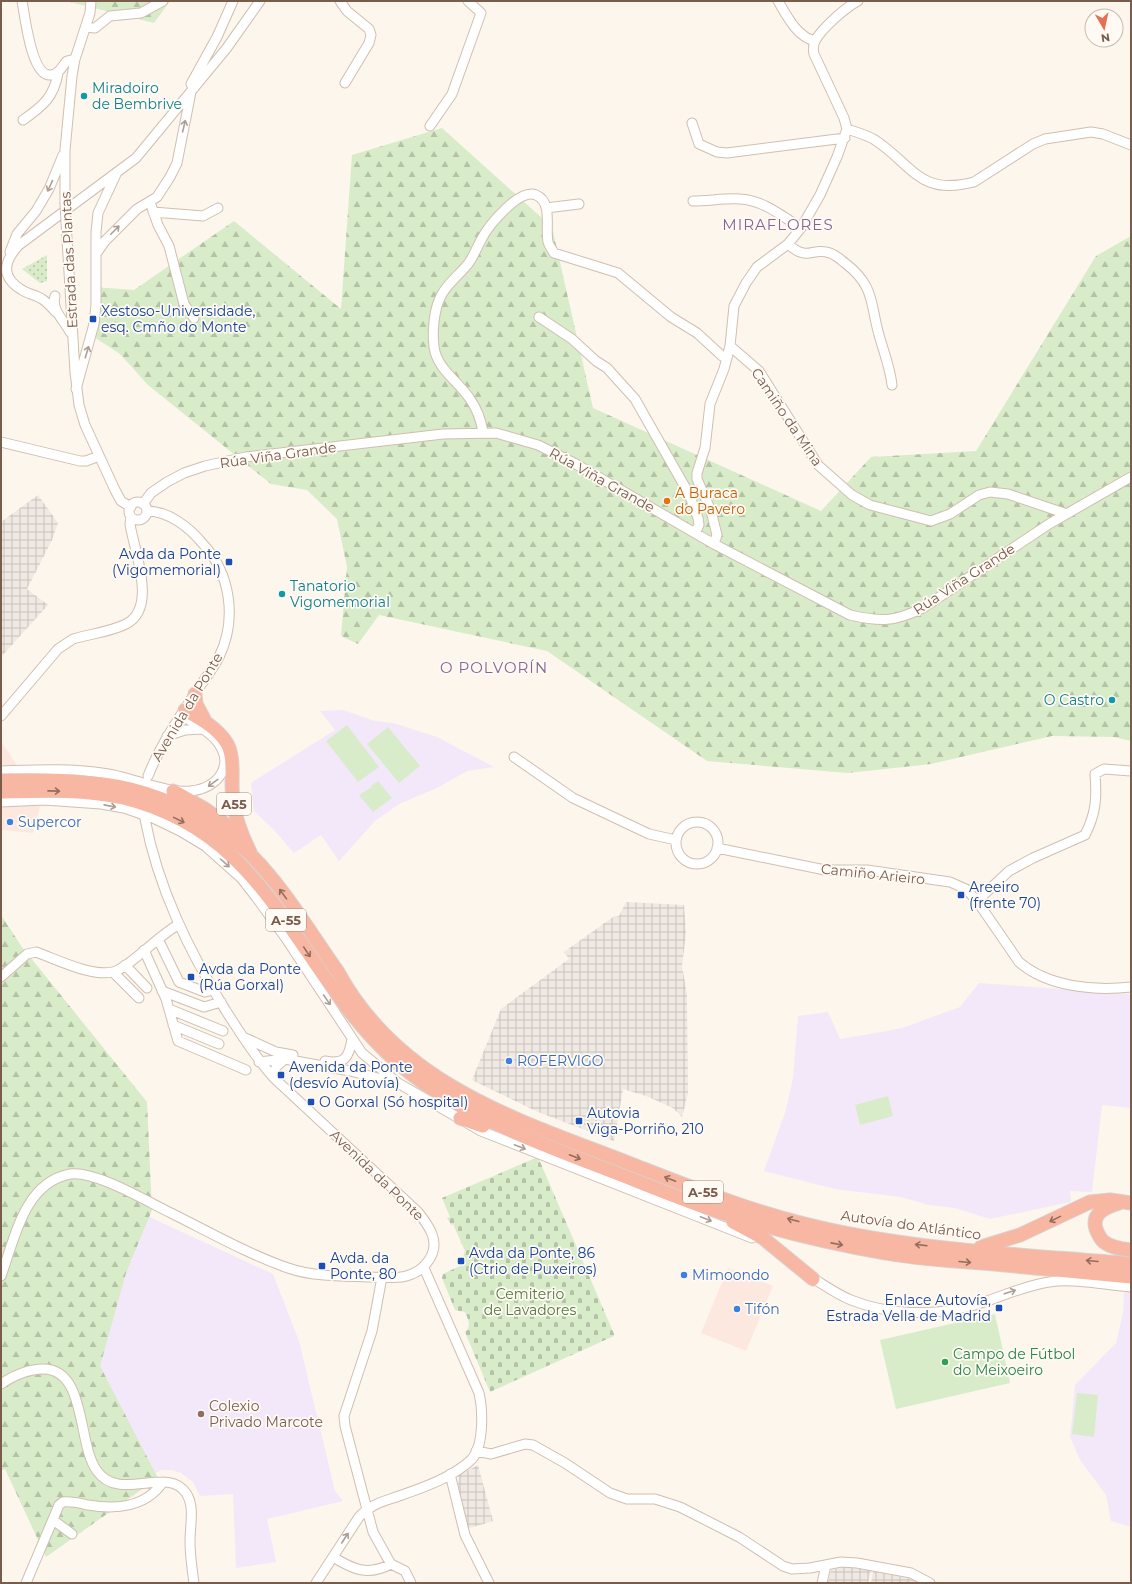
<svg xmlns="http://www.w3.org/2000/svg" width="1132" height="1584" viewBox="0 0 1132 1584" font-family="Montserrat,sans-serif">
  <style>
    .commercial { fill: #fde8e0 }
    .industrial { fill: url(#industrial-grid) }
    .education { fill: #f3e8fa }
    .grass { fill: url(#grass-dots) }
    .forest { fill: url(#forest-firs) }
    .cemetery { fill: url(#cemetery-stones) }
    .garden { fill: #d8ecc9 }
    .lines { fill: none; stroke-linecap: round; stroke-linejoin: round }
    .minor-casing { stroke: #d1beb0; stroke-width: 11 }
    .highway-casing { stroke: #dad1cd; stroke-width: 15 }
    .minor { stroke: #fff; stroke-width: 9 }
    .highway { stroke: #f7b7a3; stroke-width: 13 }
    .minor-bridge-casing { stroke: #d1beb0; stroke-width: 11; stroke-linecap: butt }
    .minor-bridge { stroke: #fff; stroke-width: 9 }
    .oneway { stroke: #af9d94 }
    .oneway2 { stroke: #936e5e }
    .culture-dot { fill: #0f9aa8; stroke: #fffaf3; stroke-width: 1.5 }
    .transit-dot { fill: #1a4fb4; stroke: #fffaf3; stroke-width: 1.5 }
    .food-dot { fill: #e8710a; stroke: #fffaf3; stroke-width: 1.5 }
    .shop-dot { fill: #3f7fe0; stroke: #fffaf3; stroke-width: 1.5 }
    .leisure-dot { fill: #2e9e5b; stroke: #fffaf3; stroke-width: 1.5 }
    .education-dot { fill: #8d6e63; stroke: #fffaf3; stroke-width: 1.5 }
    .labels { text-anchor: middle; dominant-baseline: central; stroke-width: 3.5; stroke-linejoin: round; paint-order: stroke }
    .shield { fill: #fffaf3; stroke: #a28b7f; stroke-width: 1 }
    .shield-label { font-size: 13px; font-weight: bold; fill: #7a5c4d }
    .culture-label { font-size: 14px; fill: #0d838f; stroke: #fffaf3; text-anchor: start }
    .street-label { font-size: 14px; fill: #7a5c4d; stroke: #fffaf3 }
    .transit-label { font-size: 14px; fill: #164399; stroke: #fffaf3; text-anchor: start }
    .food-label { font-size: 14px; fill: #c56008; stroke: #fffaf3; text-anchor: start }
    .shop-label { font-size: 14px; fill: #366cbe; stroke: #fffaf3; text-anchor: start }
    .park-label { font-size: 14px; fill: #537a41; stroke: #fffaf3 }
    .leisure-label { font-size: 14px; fill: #27864d; stroke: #fffaf3; text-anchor: start }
    .education-label { font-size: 14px; fill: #785e54; stroke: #fffaf3; text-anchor: start }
    .neighbourhood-label { font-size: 15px; letter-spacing: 1px; fill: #846695; stroke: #fffaf3 }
  </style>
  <defs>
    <pattern id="industrial-grid" width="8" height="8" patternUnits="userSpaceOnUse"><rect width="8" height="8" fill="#efe9e4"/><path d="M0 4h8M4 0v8" fill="none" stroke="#c7c0bb"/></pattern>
    <pattern id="grass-dots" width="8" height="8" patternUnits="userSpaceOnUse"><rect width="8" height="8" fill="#d8ecc9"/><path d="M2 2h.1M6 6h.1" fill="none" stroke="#b4c2a5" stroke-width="1.8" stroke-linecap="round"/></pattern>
    <pattern id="forest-firs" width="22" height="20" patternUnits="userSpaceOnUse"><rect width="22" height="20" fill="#d8ecc9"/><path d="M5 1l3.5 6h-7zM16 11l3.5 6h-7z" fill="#b4c2a5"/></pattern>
    <pattern id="cemetery-stones" width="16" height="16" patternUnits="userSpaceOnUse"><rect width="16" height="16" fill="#d8ecc9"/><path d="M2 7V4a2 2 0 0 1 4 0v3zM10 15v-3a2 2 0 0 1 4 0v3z" fill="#b4c2a5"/></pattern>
  </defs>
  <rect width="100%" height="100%" fill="#fdf6ec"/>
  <!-- commercial -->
  <path class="commercial" d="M 1,741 L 16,764 L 16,768 L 1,768 Z
    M 41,803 L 33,833 L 1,830 L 1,804 Z
    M 728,1268 L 773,1286 L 746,1351 L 701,1333 Z"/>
  <!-- industrial -->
  <path class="industrial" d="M 38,495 L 58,523 L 52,540 L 27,589 L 48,605 L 1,657 L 1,522 Z
    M 626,902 L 684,905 L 686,934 L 682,966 L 687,994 L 688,1093 L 682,1117 L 673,1108 L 646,1096 L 623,1089 L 614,1141 L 538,1112 L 472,1080 L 501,1009 L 569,959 L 564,952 L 613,917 L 619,916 Z
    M 478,1465 L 493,1521 L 467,1529 L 458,1483 L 459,1475 Z
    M 849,1566 L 871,1570 L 868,1583 L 828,1583 L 831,1570 Z
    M 873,1571 L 920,1581 L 923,1583 L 871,1583 Z"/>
  <!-- education -->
  <path class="education" d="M 343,710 L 375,721 L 393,723 L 437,737 L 494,767 L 467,771 L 437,788 L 399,804 L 375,821 L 339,861 L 321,835 L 294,853 L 274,830 L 254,811 L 251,783 L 335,730 L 320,711 Z
    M 979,983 L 1131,994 L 1131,1108 L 1102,1105 L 1092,1192 L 1070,1191 L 1071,1202 L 990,1219 L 955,1208 L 929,1205 L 901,1197 L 835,1189 L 764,1171 L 786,1110 L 793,1078 L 798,1016 L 828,1012 L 840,1039 L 876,1033 L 902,1028 L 960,1007 Z
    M 139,1212 L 273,1274 L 299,1341 L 335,1491 L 343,1501 L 267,1519 L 276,1562 L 236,1568 L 233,1494 L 200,1496 L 193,1482 L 181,1473 L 172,1470 L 162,1470 L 146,1477 L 71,1316 Z
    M 1124,1292 L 1131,1292 L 1131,1527 L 1111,1521 L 1106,1495 L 1080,1460 L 1070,1437 L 1075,1385 L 1116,1343 L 1123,1313 Z"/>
  <!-- grass -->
  <path class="grass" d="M 47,255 L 47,281 L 40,283 L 22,269 Z"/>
  <!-- forest -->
  <path class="forest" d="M 66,1 L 170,1 L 154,23 Z
    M 442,128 L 552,227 L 593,408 L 821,511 L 871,457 L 976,451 L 1096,256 L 1131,236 L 1131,741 L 1114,737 L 1052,736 L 931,764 L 848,773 L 707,761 L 547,651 L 379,615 L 358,644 L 341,636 L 347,567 L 337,519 L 307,490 L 271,484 L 148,385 L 120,354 L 94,337 L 101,312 L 94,287 L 134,290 L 234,221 L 341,309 L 352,155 Z
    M 1,915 L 22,947 L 147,1102 L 152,1210 L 126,1273 L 100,1366 L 158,1478 L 46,1557 L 5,1469 L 1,1471 Z"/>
  <!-- cemetery -->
  <path class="cemetery" d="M 538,1157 L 614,1334 L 614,1336 L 490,1392 L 465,1332 C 472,1326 468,1319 465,1312 L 455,1310 L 442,1278 L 443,1274 L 460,1266 L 465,1251 L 453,1224 L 451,1225 L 447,1218 L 450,1217 L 442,1198 Z"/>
  <!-- garden -->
  <path class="garden" d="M 347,725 L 379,767 L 358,782 L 326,741 Z
    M 388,727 L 420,766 L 399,783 L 367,744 Z
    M 378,781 L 392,798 L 373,812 L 359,795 L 372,787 L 371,786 Z
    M 888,1096 L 893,1116 L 860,1125 L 855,1105 Z
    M 995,1314 L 1010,1383 L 896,1409 L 880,1340 Z
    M 1077,1393 L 1098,1395 L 1094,1437 L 1072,1434 Z"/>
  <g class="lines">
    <!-- minor casing -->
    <g class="minor-casing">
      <path id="minor" d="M 22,1 C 25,16 31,77 51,75 C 59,75 62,66 67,61 L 75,59
        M 340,1 L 347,11 L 369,29 L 371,35 L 369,43 L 345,83
        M 778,1 C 787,16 797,37 815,41
        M 86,27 L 95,28 L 110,16 L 141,13 L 163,1
        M 194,88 L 191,84 L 217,37 L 233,1
        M 23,120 C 43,106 54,97 58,73
        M 692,123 L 699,144 L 717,152 L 727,153 L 845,138
        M 430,126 L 452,94 L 481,13 L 468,1
        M 847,129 C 856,132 867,135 875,140 C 914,166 919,196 974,182 L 1033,144 L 1045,139 L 1091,132 L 1103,134 L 1131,145
        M 693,201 C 708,201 725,198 740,199 C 763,200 782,216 801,228
        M 65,202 L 65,150 L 72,76 L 75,59 L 90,13 L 91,1
        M 150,202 L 158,225 L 169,246 L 184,304 L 194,318
        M 546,208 L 579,204
        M 153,212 L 203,216 L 218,208
        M 66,222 L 75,372 L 79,405 L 85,425 L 115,490 L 121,501 L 131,507
        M 788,244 C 809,263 812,246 830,253 C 836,255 841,260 845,263 C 875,286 870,303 879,335 C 884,353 890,367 892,385
        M 10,252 L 17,234 L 36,211 L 49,189 L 63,155
        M 96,254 L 96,232 L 98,213 L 117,172
        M 55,296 C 51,310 64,320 70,332
        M 56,312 C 52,308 47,302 42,299 C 36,295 28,294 22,290 C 0,277 4,261 19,245 L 136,158 L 226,49 L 260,1
        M 539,317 L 572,339 L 596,361 L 607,368 L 635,399 L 689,494 L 698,518 L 699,525 L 695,533
        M 730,346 L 759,371 L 818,465 L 852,495 L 870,505 L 931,521 L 950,514 L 979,495 L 990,492 L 1008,494 L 1067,514
        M 76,389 L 94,324 L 96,305 L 96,254 L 105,241 L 137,209 L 157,197 L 170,177 L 177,163 L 191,92
        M 483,432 C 481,420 477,409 470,399 C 458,381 437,369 434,347 C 432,330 434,308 442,294 C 448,283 460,274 468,264 C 474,256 476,249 481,240 C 488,226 519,188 536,195 C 553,202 545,228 548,242 C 549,246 552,249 554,253 L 618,273 L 671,317 L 697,333 L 722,356 L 727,358
        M 1,442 L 80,461 L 86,461 L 99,456
        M129 511a9 9 0 1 1 18 0a9 9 0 1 1-18 0Z
        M 143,504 L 151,493 L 167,482 L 184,473 L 205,466 L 246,457 L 443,434 L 496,433 L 538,445 L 574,463 L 714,544 L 850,615 C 881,622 894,622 923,608 L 1049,524 L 1131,477
        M 147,511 C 169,511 190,528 203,544 C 231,574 237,620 219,657 C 213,669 203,681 196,692 C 178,719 160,746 148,776
        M 714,544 L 717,535 L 711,511 L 697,479 L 697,473 L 705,448 L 710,404 L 724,369 L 730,346 L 734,306 L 746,283 L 757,267 L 788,244 L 801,228 L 820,195 L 837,157 L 847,129 L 844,118 L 814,54 C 813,49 813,45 815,41 C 821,29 846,7 858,1
        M 1,716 L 58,649 L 73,639 C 90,634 110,632 126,624 C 158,608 134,551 130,524 L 131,517
        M 167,736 L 185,730 L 202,729
        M 514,757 L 573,798 L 649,834 L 676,840
        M 1,771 C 34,770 69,768 102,773 C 129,776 167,794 191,791 C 219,788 236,764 216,740 C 207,730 192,722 181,715
        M 1,802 L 44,800 L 101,804 L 124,808 L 153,818 L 180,831 L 205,846 L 242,879 L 256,897 L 285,937 L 362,1053 L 398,1083 L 481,1131 L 752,1238
        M676 843a21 21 0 1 1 42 0a21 21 0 1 1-42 0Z
        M 717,848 L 825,870 L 867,870 L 950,882 L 966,889 L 977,901 L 1019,962 C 1048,987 1094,991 1131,987
        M 977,901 L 1009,871 L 1033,858 L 1085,835 C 1096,813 1097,799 1095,774 L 1104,769 L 1131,771
        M 158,939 L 179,982 L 205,992 L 213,990
        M 144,950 L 166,999 L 178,1041 L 246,1070
        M 125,965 L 147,988
        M 113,972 L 139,998
        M 1,977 L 27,954 L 36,952 C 56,959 91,977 113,972 C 129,968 160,934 178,925
        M 162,991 L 204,1007 L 221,1002
        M 169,1009 L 223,1031
        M 173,1025 L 219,1044
        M 243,1037 L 276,1052 L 293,1055
        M 325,1061 C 345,1065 349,1057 352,1039
        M 259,1062 L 285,1059
        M 274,1078 L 276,1067 L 285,1059 L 350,1071 L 394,1082
        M 1,1276 C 15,1238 24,1183 70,1174 C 95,1170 148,1202 171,1213 C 209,1232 248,1254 288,1268 C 314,1277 343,1276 369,1277 C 392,1278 415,1281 429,1260 C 441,1242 429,1226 418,1212 L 274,1078 C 255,1057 241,1034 226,1011 C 189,951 158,888 145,819
        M 809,1276 C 823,1284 836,1294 851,1300 C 888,1315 933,1316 971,1306 C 997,1299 1022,1286 1049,1282 C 1076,1278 1105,1285 1131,1287
        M 382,1277 L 372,1331 L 344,1416 L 345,1426 L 373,1532 L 388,1559 L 391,1564 L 405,1571 L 411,1583
        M 1,1384 C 13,1376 28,1369 43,1369 C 87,1369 77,1444 97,1471 C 120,1503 167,1465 186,1493 C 195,1506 190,1525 190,1541 C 190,1555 192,1569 194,1583
        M 476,1451 L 491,1454 L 525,1444 L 533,1445 L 565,1463 L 610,1493 L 627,1499 L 655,1499 L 680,1507 L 739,1537 L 783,1566 L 792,1569 L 810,1568 L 841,1562 L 857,1563 L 911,1573 L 930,1583
        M 450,1474 L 465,1535 L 489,1583
        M 53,1520 L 72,1534
        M 333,1557 C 354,1570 368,1576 391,1564
        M 26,1583 L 59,1505 L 63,1502 C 72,1501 79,1503 88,1505 C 116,1510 146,1507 163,1482
        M 316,1583 L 359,1517 C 371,1504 382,1502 399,1496 C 422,1488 454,1477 472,1459 C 484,1445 483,1410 479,1393 L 424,1268
        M 822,1583 L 826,1565"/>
    </g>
    <!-- highway casing -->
    <g class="highway-casing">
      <path id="highway" d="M 195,694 L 196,704 L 204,719
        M 185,710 C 200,719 215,726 226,742 C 236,757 230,782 233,800 C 235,818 242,836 250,852
        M 1,780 C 87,779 151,780 222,833 C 232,840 243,847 251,855 C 285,889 310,933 338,972 C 400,1086 518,1120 631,1164 C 695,1189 759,1215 826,1229 C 926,1251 1029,1255 1131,1264
        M 173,791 L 205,809 L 243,837
        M 1,792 C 42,791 83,789 123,798 C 247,828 281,924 352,1014 C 379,1048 411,1078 449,1099 C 499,1129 554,1149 608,1170 C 640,1182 672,1196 705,1207 C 763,1227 825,1243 886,1253 C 918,1259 951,1261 983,1263 C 1032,1268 1082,1272 1131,1277
        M 460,1118 L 483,1126
        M 1119,1203 C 1106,1207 1091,1213 1096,1229 C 1098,1234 1100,1239 1104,1242 C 1112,1248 1122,1249 1131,1250
        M 733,1222 L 763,1238 L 813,1279
        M 981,1247 L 1020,1235 L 1090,1202 L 1110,1200 L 1131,1203"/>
    </g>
    <!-- minor -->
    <use href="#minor" class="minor"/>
    <!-- highway -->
    <use href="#highway" class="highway"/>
    <!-- minor-bridge casing -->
    <g class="minor-bridge-casing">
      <path id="minor-bridge" d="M 65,202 L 66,222"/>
    </g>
    <!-- minor-bridge -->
    <use href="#minor-bridge" class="minor-bridge"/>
  </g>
  <!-- one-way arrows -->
  <defs><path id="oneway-shaft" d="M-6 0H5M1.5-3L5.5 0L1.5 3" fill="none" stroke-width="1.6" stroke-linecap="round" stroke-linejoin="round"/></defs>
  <g class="oneway">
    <use href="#oneway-shaft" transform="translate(184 126) rotate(-77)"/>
    <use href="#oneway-shaft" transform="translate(50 186) rotate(115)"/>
    <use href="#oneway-shaft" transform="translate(115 230) rotate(-45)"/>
    <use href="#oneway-shaft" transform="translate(87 352) rotate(-73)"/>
    <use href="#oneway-shaft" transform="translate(213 783) rotate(144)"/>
    <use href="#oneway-shaft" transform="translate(110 806) rotate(11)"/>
    <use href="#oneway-shaft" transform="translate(225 863) rotate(42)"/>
    <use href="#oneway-shaft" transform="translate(327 1000) rotate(56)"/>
    <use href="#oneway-shaft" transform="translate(520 1147) rotate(21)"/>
    <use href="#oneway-shaft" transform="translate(706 1219) rotate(21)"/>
    <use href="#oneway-shaft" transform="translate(1010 1292) rotate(-18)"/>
    <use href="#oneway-shaft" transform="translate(345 1538) rotate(-57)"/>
  </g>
  <g class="oneway2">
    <use href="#oneway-shaft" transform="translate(54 791) rotate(1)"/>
    <use href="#oneway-shaft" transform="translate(179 820) rotate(26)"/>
    <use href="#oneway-shaft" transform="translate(283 894) rotate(-126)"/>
    <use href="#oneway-shaft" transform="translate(307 952) rotate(56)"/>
    <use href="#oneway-shaft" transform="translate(575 1157) rotate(21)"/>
    <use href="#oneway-shaft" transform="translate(670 1179) rotate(-159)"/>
    <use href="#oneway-shaft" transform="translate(1055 1219) rotate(154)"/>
    <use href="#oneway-shaft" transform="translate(793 1220) rotate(-165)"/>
    <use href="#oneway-shaft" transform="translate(837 1244) rotate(11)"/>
    <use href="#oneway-shaft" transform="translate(921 1245) rotate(-173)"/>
    <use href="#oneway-shaft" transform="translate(1092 1261) rotate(-175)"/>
    <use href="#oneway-shaft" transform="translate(965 1262) rotate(5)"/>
  </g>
  <!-- markers -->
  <g class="culture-dot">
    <circle cx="84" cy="96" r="4"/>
    <circle cx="282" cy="594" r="4"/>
    <circle cx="1112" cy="700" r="4"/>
  </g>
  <g class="transit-dot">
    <rect x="89" y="315" width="8" height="8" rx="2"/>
    <rect x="225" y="558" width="8" height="8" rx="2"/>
    <rect x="957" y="891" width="8" height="8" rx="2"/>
    <rect x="187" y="973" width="8" height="8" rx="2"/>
    <rect x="277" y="1071" width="8" height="8" rx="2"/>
    <rect x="307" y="1098" width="8" height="8" rx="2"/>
    <rect x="575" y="1117" width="8" height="8" rx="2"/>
    <rect x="457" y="1257" width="8" height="8" rx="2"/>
    <rect x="318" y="1262" width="8" height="8" rx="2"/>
    <rect x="995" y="1304" width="8" height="8" rx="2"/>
  </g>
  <circle class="food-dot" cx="667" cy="501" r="4"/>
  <g class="shop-dot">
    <circle cx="10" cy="822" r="4"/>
    <circle cx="509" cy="1061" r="4"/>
    <circle cx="684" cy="1275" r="4"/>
    <circle cx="737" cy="1309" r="4"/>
  </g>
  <circle class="leisure-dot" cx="945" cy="1362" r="4"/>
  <circle class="education-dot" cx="201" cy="1414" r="4"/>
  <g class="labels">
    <!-- shield labels -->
    <g class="shield">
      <rect x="217" y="793" width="34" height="22" rx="3"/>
      <rect x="266" y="909" width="40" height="22" rx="3"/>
      <rect x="683" y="1181" width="40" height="22" rx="3"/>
    </g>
    <g class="shield-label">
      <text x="234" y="804">A55</text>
      <text x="286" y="920">A-55</text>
      <text x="703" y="1192">A-55</text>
    </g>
    <!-- culture labels -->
    <g class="culture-label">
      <text x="92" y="88">Miradoiro<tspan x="92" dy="16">de Bembrive</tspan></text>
      <text x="290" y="586">Tanatorio<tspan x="290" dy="16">Vigomemorial</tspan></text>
      <text x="1104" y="700" text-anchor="end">O Castro</text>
    </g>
    <!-- street labels -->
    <g class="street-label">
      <text transform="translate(69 260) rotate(-93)">Estrada das Plantas</text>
      <text transform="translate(787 417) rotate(56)">Camiño da Mina</text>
      <text transform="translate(278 455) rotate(-8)">Rúa Viña Grande</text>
      <text transform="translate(602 480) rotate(29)">Rúa Viña Grande</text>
      <text transform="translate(964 579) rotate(-33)">Rúa Viña Grande</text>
      <text transform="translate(187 707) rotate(-59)">Avenida da Ponte</text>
      <text transform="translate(873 874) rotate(6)">Camiño Arieiro</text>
      <text transform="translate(377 1175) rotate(44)">Avenida da Ponte</text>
      <text transform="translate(911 1225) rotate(8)">Autovía do Atlántico</text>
    </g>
    <!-- transit labels -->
    <g class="transit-label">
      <text x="101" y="311">Xestoso-Universidade,<tspan x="101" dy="16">esq. Cmño do Monte</tspan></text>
      <text x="221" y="554" text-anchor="end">Avda da Ponte<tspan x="221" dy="16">(Vigomemorial)</tspan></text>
      <text x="969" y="887">Areeiro<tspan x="969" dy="16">(frente 70)</tspan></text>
      <text x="199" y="969">Avda da Ponte<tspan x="199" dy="16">(Rúa Gorxal)</tspan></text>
      <text x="289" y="1067">Avenida da Ponte<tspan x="289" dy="16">(desvío Autovía)</tspan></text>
      <text x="319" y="1102">O Gorxal (Só hospital)</text>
      <text x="587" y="1113">Autovia<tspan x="587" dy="16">Viga-Porriño, 210</tspan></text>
      <text x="469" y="1253">Avda da Ponte, 86<tspan x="469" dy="16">(Ctrio de Puxeiros)</tspan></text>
      <text x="330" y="1258">Avda. da<tspan x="330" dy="16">Ponte, 80</tspan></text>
      <text x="991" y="1300" text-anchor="end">Enlace Autovía,<tspan x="991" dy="16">Estrada Vella de Madrid</tspan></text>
    </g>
    <!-- food labels -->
    <g class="food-label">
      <text x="675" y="493">A Buraca<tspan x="675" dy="16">do Pavero</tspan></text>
    </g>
    <!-- shop labels -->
    <g class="shop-label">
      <text x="18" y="822">Supercor</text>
      <text x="517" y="1061">ROFERVIGO</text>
      <text x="692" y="1275">Mimoondo</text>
      <text x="745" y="1309">Tifón</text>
    </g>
    <!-- park labels -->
    <g class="park-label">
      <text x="530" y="1294">Cemiterio<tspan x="530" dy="16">de Lavadores</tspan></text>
    </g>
    <!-- leisure labels -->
    <g class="leisure-label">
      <text x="953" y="1354">Campo de Fútbol<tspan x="953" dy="16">do Meixoeiro</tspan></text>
    </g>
    <!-- education labels -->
    <g class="education-label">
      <text x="209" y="1406">Colexio<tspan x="209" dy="16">Privado Marcote</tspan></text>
    </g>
    <!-- neighbourhood labels -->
    <g class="neighbourhood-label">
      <text x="778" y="224">MIRAFLORES</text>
      <text x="494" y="667">O POLVORÍN</text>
    </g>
  </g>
  <!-- border -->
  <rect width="1132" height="1584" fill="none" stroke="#7a5c4d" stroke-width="4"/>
  <!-- north arrow -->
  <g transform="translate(1104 28) rotate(171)"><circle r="19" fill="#fffaf3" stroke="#cabbb1"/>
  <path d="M0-3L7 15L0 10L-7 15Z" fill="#e76f51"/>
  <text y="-6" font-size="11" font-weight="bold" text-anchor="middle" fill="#7a5c4d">N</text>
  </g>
</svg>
